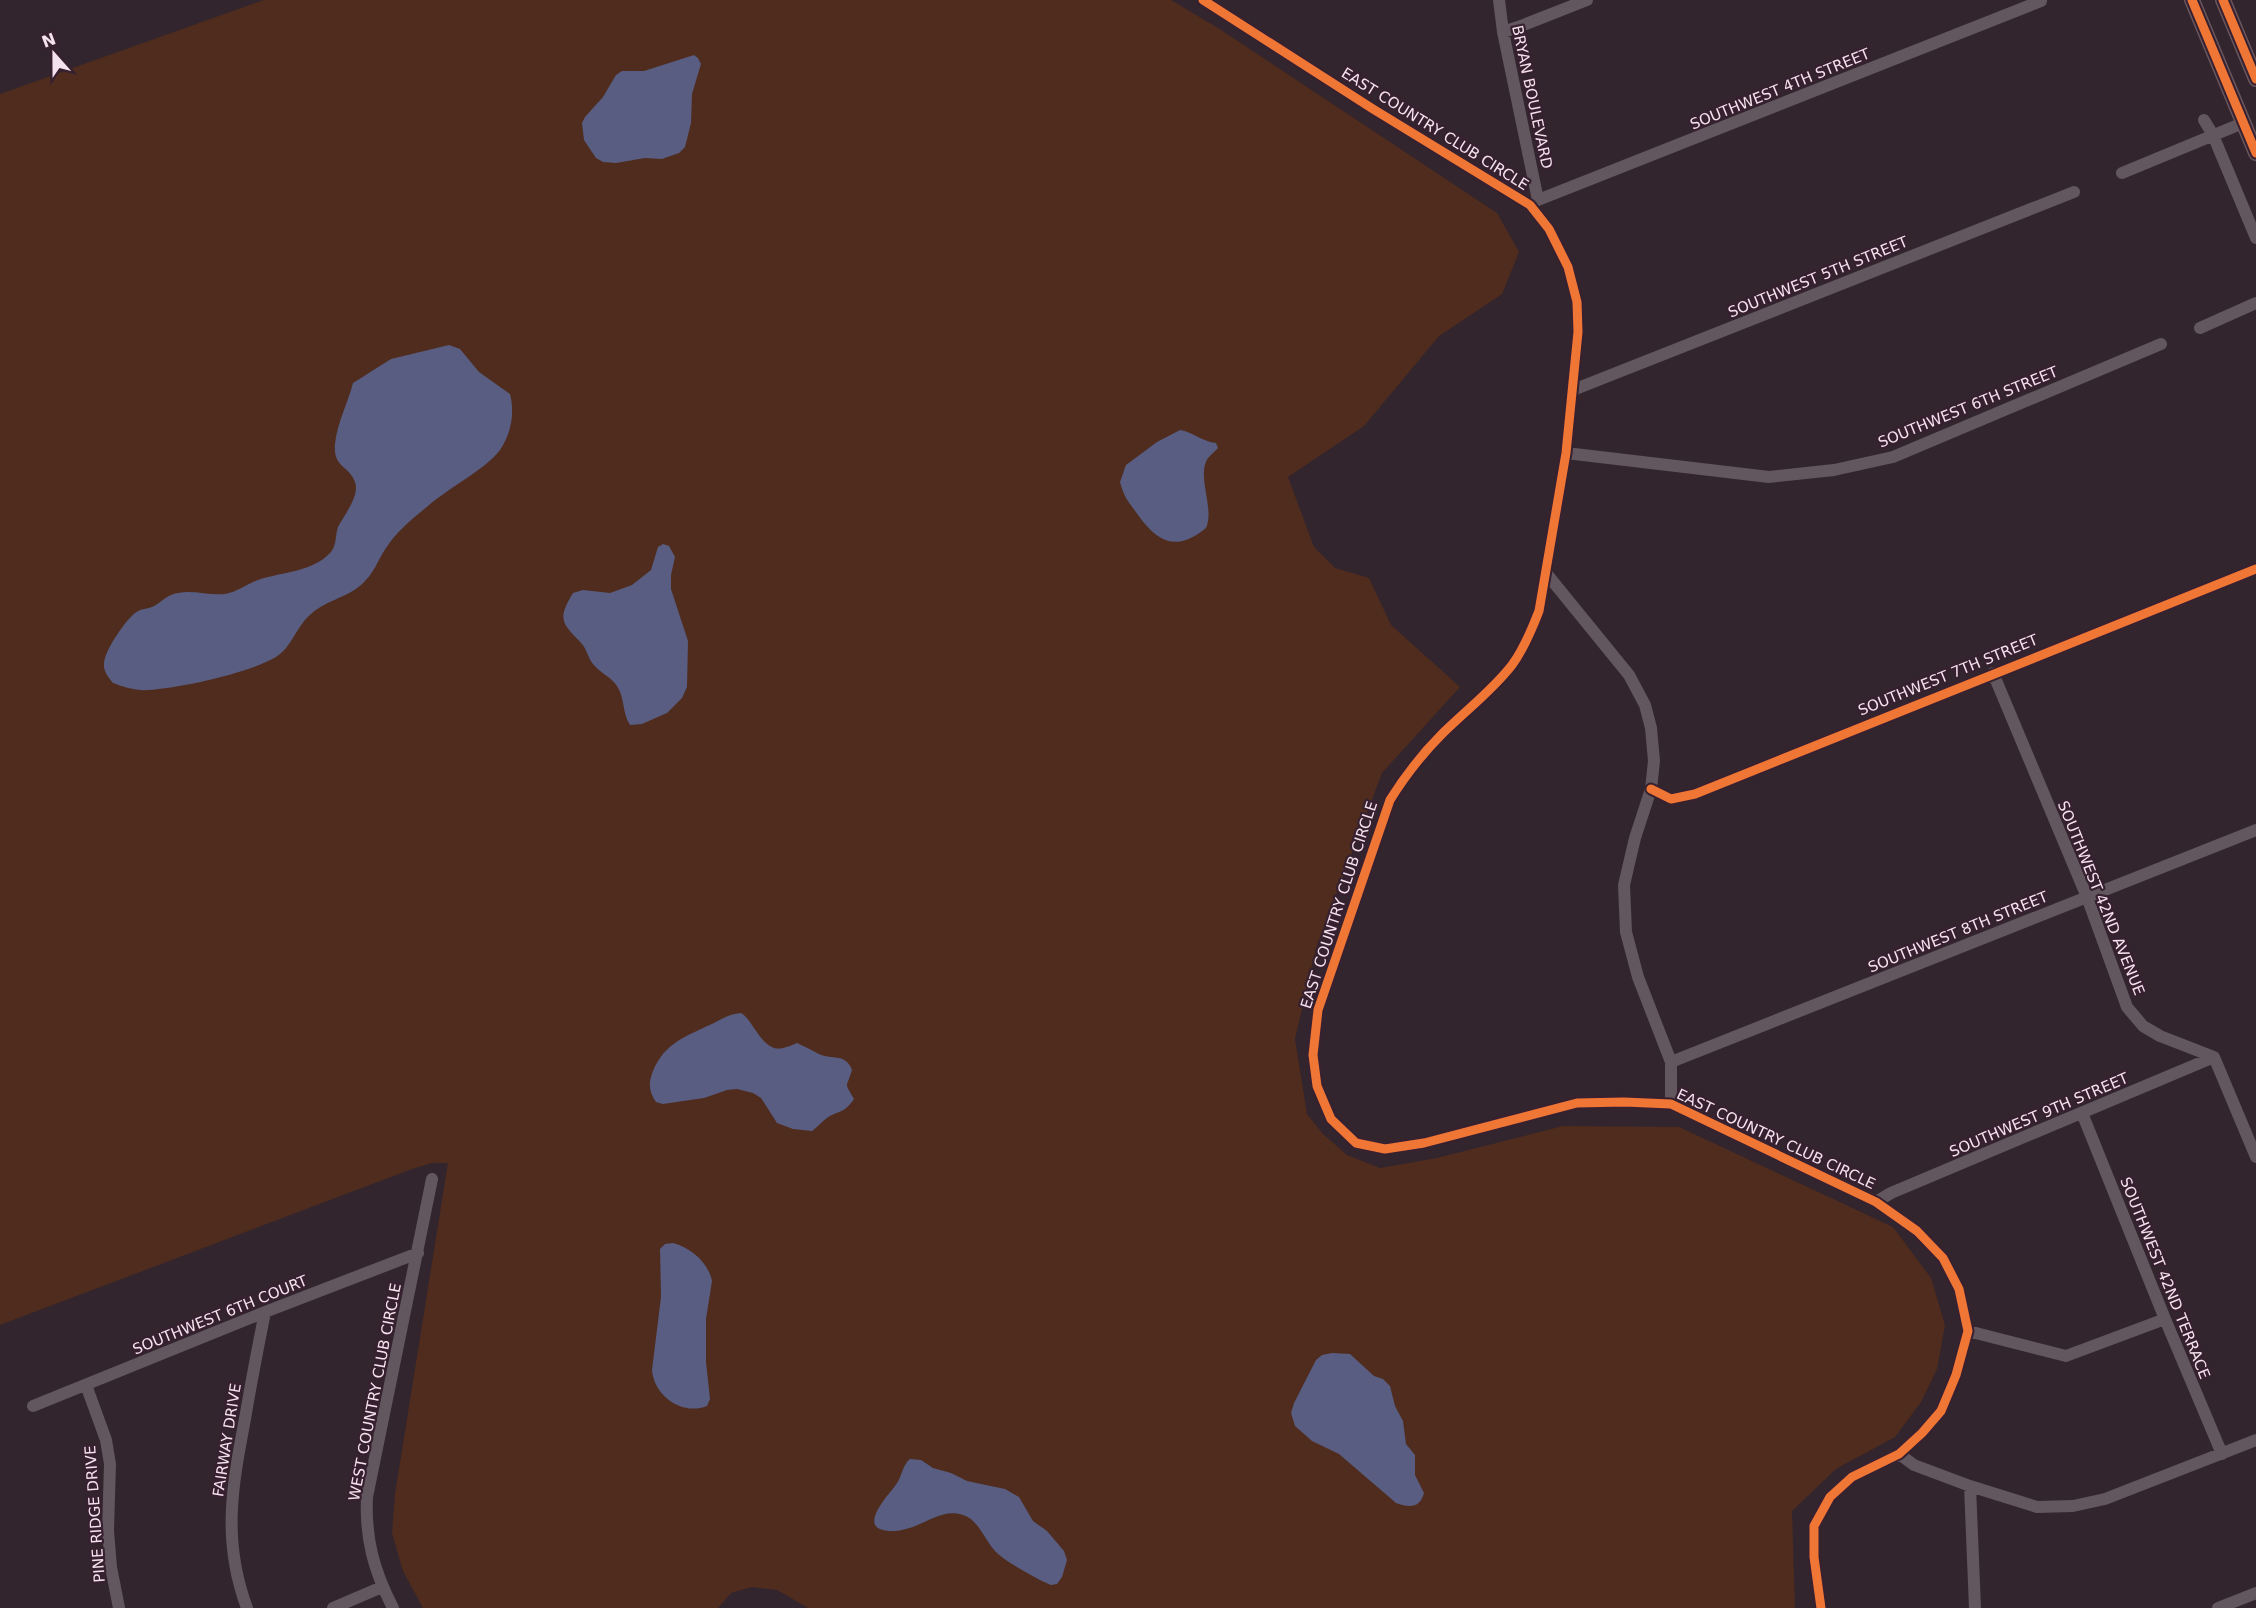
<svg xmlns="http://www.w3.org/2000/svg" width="2256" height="1608" viewBox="0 0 2256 1608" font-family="'DejaVu Sans',sans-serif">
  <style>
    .green { fill: #4f2c1d }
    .water { fill: #585d81 }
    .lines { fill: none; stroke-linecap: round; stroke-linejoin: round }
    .minor { stroke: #62575e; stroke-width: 12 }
    .major { stroke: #69575e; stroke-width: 16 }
    .cycleway-casing { stroke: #37202f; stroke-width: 13 }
    .cycleway { stroke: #f07635; stroke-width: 9 }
    .labels { text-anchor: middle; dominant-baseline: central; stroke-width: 4.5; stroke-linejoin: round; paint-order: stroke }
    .street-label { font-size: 15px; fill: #f4e3ed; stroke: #37202f }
  </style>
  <rect width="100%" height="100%" fill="#32252e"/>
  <!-- green -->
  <path class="green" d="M 264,0 L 1171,0 L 1218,28 L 1497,213 L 1519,252 L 1502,294 L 1439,336 L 1364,426 L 1288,477 L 1314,547 L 1335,568 L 1369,578 L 1391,625 L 1460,687 L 1382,773 L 1316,948 L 1295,1039 L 1307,1114 L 1323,1134 L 1347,1155 L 1380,1168 L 1437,1158 L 1563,1126 L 1679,1127 L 1893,1227 L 1931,1278 L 1945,1325 L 1937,1369 L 1921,1402 L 1895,1437 L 1836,1469 L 1792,1511 L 1795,1608 L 808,1608 L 777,1590 L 752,1587 L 731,1593 L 718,1608 L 423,1608 L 403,1571 L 392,1533 L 395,1494 L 448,1163 L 432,1163 L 412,1169 L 0,1325 L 0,94 Z"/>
  <!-- water -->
  <path class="water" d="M 694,55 L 698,58 L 701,64 L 692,94 L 691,123 L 685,147 L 679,153 L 662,159 L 645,158 L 616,163 L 603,162 L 596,158 L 584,140 L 582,123 L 585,117 L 603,97 L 616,75 L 622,71 L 644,71 Z
    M 449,345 L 460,349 L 479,372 L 510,394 C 515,413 511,434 500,450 C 486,469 447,489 428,506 C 413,518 396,532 386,548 C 376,563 376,571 361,585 C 346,598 324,601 310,615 C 296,627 292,647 276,657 C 249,673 180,688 148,690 C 137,691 123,687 113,683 C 108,677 103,671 104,663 C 105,650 125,621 135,613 C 140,609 146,609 152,607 C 159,604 164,598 171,595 C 189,588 207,596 225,594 C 237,592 247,584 258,580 C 281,572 313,572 330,553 C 337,546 335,535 338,527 C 344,515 360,496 355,482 C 349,465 333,468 335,444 C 337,423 348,403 353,383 L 391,359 Z
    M 1180,430 C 1193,432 1203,442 1216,443 L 1218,448 C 1215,451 1211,455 1208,458 C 1196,476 1215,508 1206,528 C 1177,552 1158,543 1138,515 C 1129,502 1125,500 1120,482 L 1126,465 L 1157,442 Z
    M 663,544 L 669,546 L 675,557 L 671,575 L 671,589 L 688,641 L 687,687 L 682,698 L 667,713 L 642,724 L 630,725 C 622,713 625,698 617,686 C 610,676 600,673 593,664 C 588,658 587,650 582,644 C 563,623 556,621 573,593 L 583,590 L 610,593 L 632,585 L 651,570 L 658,547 Z
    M 741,1013 C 753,1019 762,1053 783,1048 C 788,1047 792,1045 797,1043 C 805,1047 812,1050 819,1054 C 832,1060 846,1053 852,1070 C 846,1090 844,1081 854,1099 C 843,1115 838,1110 827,1118 C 821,1122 818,1127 812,1131 L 793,1129 L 777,1123 L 761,1098 L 753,1093 L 737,1089 L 727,1090 L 704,1098 L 663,1104 L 656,1102 C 649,1092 648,1083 653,1071 C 665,1042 687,1036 714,1023 C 723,1018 730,1014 741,1013 Z
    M 673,1243 C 691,1248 708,1262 712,1281 L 706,1319 L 706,1362 L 710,1399 L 707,1406 C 682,1416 654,1396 652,1370 L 661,1297 L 660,1249 L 665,1244 Z
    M 1332,1353 L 1350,1354 L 1374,1376 L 1383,1379 L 1390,1386 L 1395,1406 L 1403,1421 L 1406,1444 L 1415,1455 L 1415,1475 L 1424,1493 C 1420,1508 1410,1508 1396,1503 L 1339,1454 L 1312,1441 L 1295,1426 L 1291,1413 L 1294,1403 L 1316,1360 L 1322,1355 Z
    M 910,1459 L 921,1460 L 933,1468 L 951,1473 L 967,1481 L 1005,1489 L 1019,1497 L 1033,1521 L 1047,1531 L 1064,1551 L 1067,1560 L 1065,1567 L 1062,1577 L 1057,1584 L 1051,1585 C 1037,1579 1006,1562 996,1552 C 985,1541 979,1520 963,1515 C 943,1508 924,1525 906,1529 C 900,1531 890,1532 883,1530 C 860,1525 889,1494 895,1486 C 902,1478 902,1465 910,1459 Z"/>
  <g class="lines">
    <!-- minor -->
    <path class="minor" d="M 1203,0 L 1373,109 L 1530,205 L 1549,229 L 1568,267 L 1577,302 L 1578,332 L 1566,453 L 1539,611 C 1532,629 1524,649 1512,665 C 1492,691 1465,711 1442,734 C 1422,754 1405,776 1390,800 L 1318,1010 L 1313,1055 L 1317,1086 L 1331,1119 L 1356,1143 L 1385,1149 L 1424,1143 L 1577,1103 L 1624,1102 L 1671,1104 L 1876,1202 L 1917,1231 L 1943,1258 L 1959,1289 L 1968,1331 L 1956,1375 L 1941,1411 L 1922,1433 L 1899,1454 L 1852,1477 L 1830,1497 L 1814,1526 L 1814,1557 L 1821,1608
      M 1499,0 L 1503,32 L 1538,200
      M 1503,32 L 1521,26 L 1587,0
      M 2204,120 L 2213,135 L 2256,238
      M 2122,173 L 2243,123
      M 1530,205 L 1538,200 L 2041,1
      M 2200,328 L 2256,303
      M 1573,390 L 2074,192
      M 1566,453 L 1769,477 L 1834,470 L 1893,457 L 2161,344
      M 1546,573 L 1629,675 L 1645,705 L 1651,728 L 1654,761 L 1651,789 L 1635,838 L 1624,885 L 1626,932 L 1638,977 L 1671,1062 L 1671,1104
      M 1993,673 L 2087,897 L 2127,1007 L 2143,1026 L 2160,1036 L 2214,1057 L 2256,1157
      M 1651,789 L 1671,799 L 1695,794 L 2256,569
      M 1671,1062 L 2256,830
      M 2082,1113 L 2165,1319 L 2222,1454
      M 1876,1202 L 1891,1193 L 2214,1057
      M 1968,1331 L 2066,1356 L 2165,1319
      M 86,1385 L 106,1440 L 110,1464 L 108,1531 L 111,1567 L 119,1608
      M 33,1406 L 265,1312 L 418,1253
      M 1899,1454 L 1914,1465 L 1970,1486 L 2037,1507 L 2073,1506 L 2105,1499 L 2256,1440
      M 1970,1486 L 1975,1608
      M 247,1608 C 222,1541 232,1487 245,1419 C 251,1383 258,1347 265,1312
      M 333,1608 L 382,1587
      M 393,1608 C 374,1571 365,1539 367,1497 L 432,1179
      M 2218,1608 L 2256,1593"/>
    <!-- major -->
    <path class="major" d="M 2192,0 L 2256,153
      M 2223,0 L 2256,79"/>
    <!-- cycleway casing -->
    <g class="cycleway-casing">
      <path id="cycleway" d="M 1203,0 L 1373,109 L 1530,205 L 1549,229 L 1568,267 L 1577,302 L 1578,332 L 1566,453 L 1539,611 C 1532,629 1524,649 1512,665 C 1492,691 1465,711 1442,734 C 1422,754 1405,776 1390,800 L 1318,1010 L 1313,1055 L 1317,1086 L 1331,1119 L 1356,1143 L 1385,1149 L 1424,1143 L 1577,1103 L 1624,1102 L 1671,1104 L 1876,1202 L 1917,1231 L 1943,1258 L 1959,1289 L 1968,1331 L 1956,1375 L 1941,1411 L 1922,1433 L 1899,1454 L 1852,1477 L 1830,1497 L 1814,1526 L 1814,1557 L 1821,1608
        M 2192,0 L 2256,153
        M 2223,0 L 2256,79
        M 1651,789 L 1671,799 L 1695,794 L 2256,569"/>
    </g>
    <!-- cycleway -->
    <use href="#cycleway" class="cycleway"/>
  </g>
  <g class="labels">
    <!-- street labels -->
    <g class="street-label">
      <text transform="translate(1780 89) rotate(-22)">SOUTHWEST 4TH STREET</text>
      <text transform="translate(1532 97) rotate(78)">BRYAN BOULEVARD</text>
      <text transform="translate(1435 129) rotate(32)">EAST COUNTRY CLUB CIRCLE</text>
      <text transform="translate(1818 277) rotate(-22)">SOUTHWEST 5TH STREET</text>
      <text transform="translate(1968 407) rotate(-22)">SOUTHWEST 6TH STREET</text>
      <text transform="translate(1948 675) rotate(-22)">SOUTHWEST 7TH STREET</text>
      <text transform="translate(2101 898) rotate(68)">SOUTHWEST 42ND AVENUE</text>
      <text transform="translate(1339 905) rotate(-72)">EAST COUNTRY CLUB CIRCLE</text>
      <text transform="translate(1958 932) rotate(-22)">SOUTHWEST 8TH STREET</text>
      <text transform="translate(2039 1115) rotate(-23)">SOUTHWEST 9TH STREET</text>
      <text transform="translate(1776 1139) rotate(25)">EAST COUNTRY CLUB CIRCLE</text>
      <text transform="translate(2165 1278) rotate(68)">SOUTHWEST 42ND TERRACE</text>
      <text transform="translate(220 1315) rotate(-22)">SOUTHWEST 6TH COURT</text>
      <text transform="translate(375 1392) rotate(-79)">WEST COUNTRY CLUB CIRCLE</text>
      <text transform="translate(227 1440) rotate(-81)">FAIRWAY DRIVE</text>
      <text transform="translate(95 1514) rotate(-94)">PINE RIDGE DRIVE</text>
    </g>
  </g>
  <!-- north arrow -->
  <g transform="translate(54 54) rotate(339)" stroke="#37202f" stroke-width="4.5" paint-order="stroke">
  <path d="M0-4.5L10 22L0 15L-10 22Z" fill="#f4e3ed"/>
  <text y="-9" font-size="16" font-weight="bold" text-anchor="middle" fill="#f4e3ed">N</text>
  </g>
</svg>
